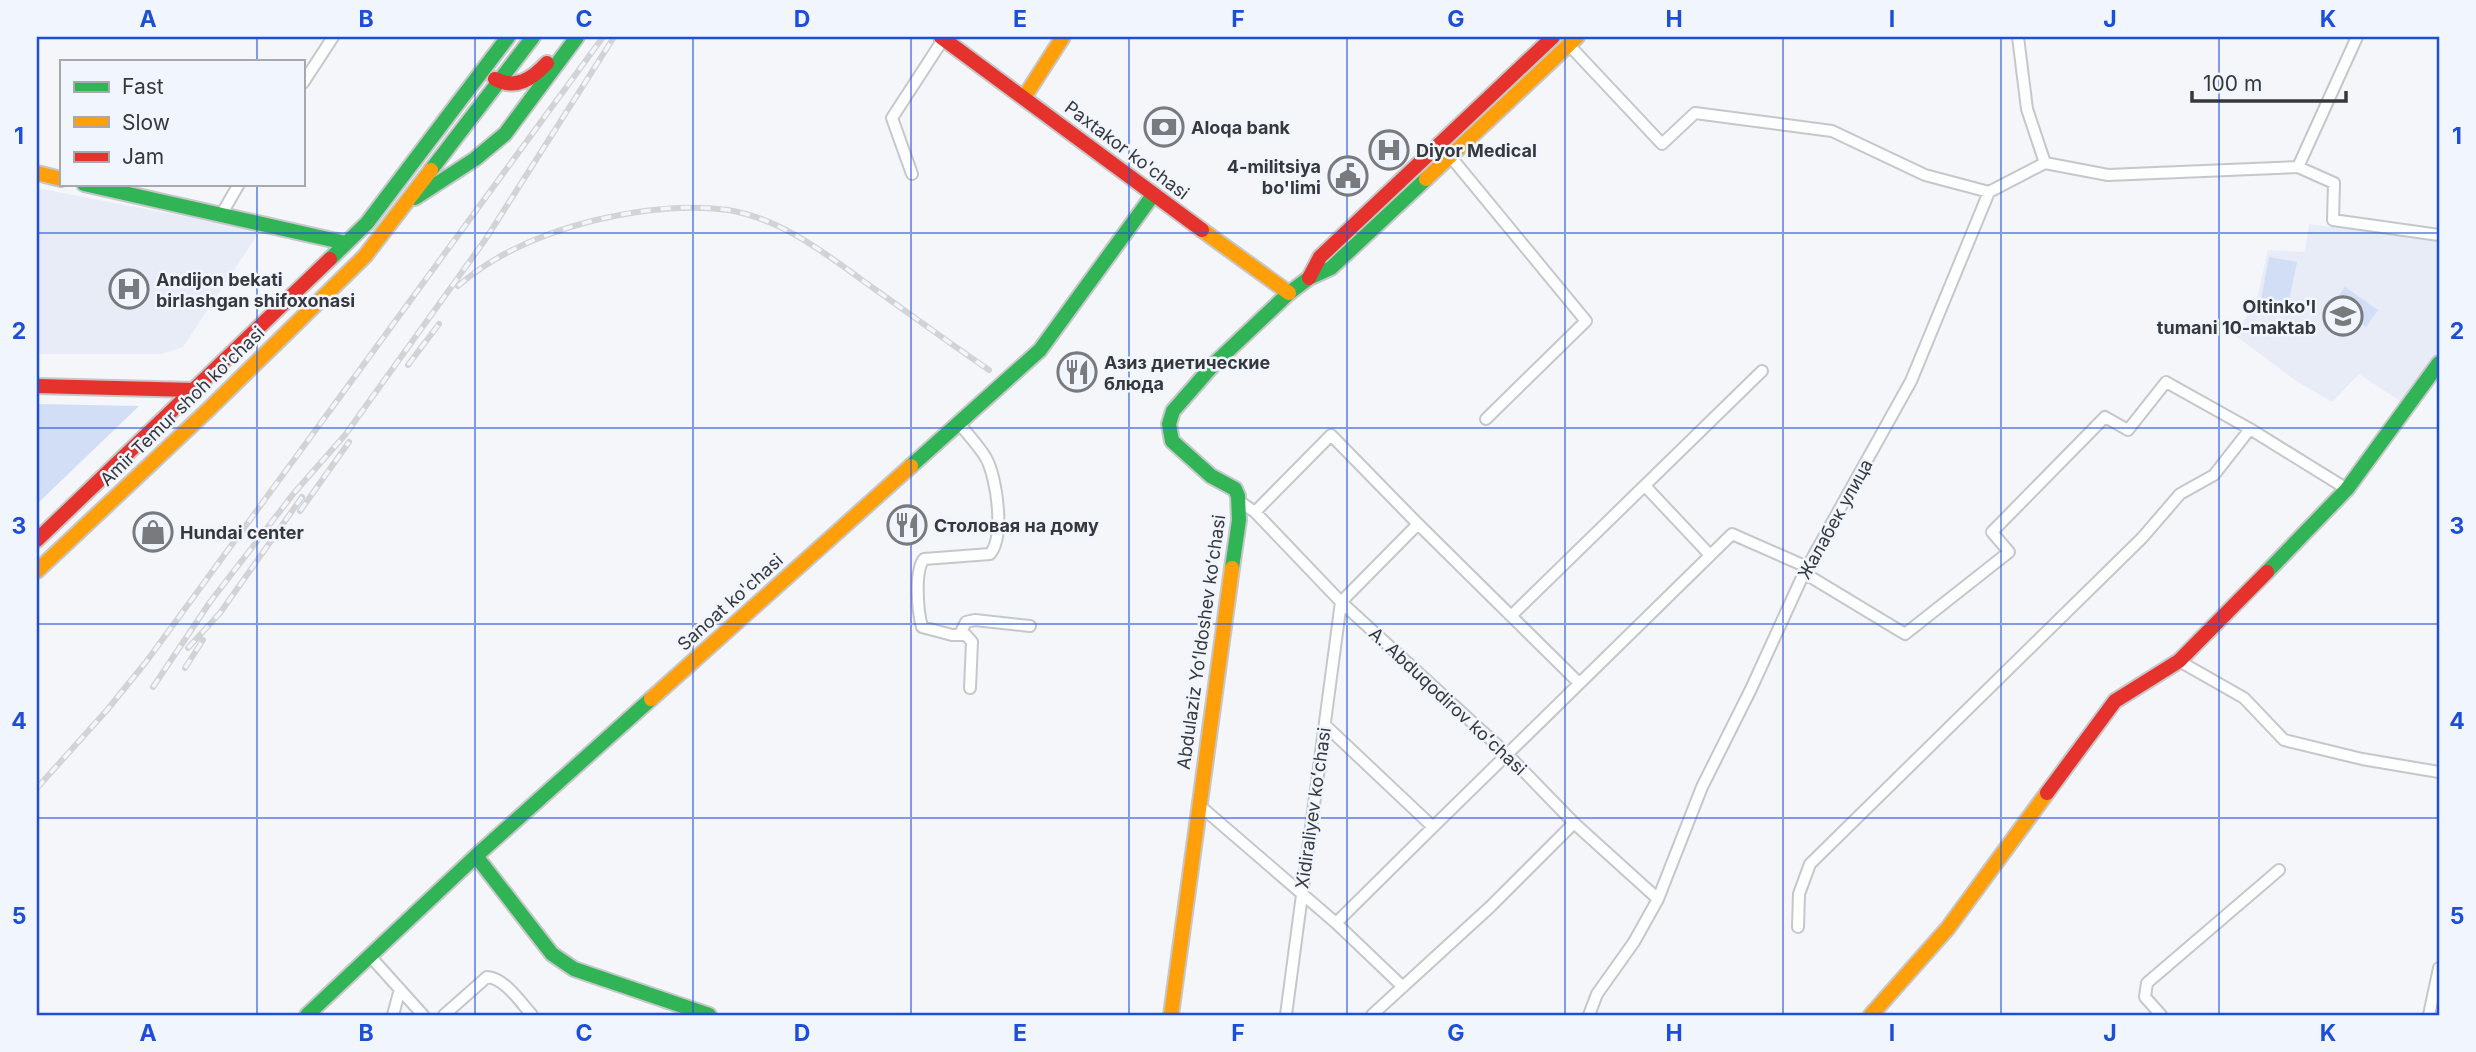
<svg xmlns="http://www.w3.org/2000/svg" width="2476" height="1052" viewBox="0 0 2476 1052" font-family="Inter,sans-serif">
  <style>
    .built { fill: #e7ecf7 }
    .green { fill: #d1def5 }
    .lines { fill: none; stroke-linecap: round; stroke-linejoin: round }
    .street-casing { stroke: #c6c7cb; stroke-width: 14 }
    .fast-casing { stroke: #c6c7cb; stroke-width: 18 }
    .slow-casing { stroke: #c6c7cb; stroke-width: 18 }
    .jam-casing { stroke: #c6c7cb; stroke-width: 18 }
    .street { stroke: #fdfefe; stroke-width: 10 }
    .fast { stroke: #30b455; stroke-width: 14 }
    .slow { stroke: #ff9f0a; stroke-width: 14 }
    .jam { stroke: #e5322d; stroke-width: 14 }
    .rail-casing { stroke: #d3d3d5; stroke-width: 6 }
    .rail { stroke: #f0f5fe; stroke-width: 3.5; stroke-dasharray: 10; stroke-linecap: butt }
    .grid { fill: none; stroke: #1d4ed8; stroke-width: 2; stroke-opacity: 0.55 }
    .labels { text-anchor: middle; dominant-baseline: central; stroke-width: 5; stroke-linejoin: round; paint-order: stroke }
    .poi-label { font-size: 18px; font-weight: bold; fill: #36383b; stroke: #f0f5fe; text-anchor: start }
    .street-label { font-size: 18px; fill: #36383b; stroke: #f0f5fe }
    .neatline { fill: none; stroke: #1d4ed8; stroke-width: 2.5 }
    .grid-label { font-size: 23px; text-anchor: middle; font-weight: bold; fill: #1d4ed8 }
  </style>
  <rect width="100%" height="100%" fill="#f4f6fa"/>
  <!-- built -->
  <path class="built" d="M 37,188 L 260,231 L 183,347 L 162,354 L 37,354 Z
    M 2309,224 L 2439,241 L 2439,349 L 2403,403 L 2359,374 L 2332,402 L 2295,380 L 2236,336 L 2258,295 L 2268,250 L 2305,252 Z"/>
  <!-- green -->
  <path class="green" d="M 2269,257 L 2297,262 L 2287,310 L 2260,305 Z
    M 2345,287 L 2378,310 L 2366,327 L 2333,304 Z
    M 37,404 L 139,406 L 37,504 Z"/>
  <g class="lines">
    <!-- street casing -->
    <g class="street-casing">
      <path id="street" d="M 1569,45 L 1662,144 L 1695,113 L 1832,131 L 1925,175 L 1989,192
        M 303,83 L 333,37
        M 1450,156 L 1586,321 L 1486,419
        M 2045,163 L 2108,175 L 2298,167 L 2357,37
        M 2298,167 L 2334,183 L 2333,220 L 2439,235
        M 912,174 L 892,118 L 944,38
        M 221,215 L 239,184
        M 959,423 C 968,435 979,446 986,458 C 997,478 1005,536 990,554 L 924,559 C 914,571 918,613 922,627 L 952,635 L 966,635 L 972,642 L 970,688
        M 1645,486 L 1710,555
        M 1239,501 L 1255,512 L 1341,602 L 1508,755 L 1574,823 L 1658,899
        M 1255,512 L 1331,435 L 1418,524 L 1579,683
        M 1804,573 L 1905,634 L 2009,552 L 1992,532 L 2105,417 L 2128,430 L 2166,382 L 2250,429 L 2347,489
        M 1512,615 L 1762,371
        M 960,634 L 966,622 L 975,620 L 1030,626
        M 2179,661 L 2244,698 L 2284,740 L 2362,759 L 2439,772
        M 1325,725 L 1433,827 L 1336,923
        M 1199,805 L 1336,923 L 1403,987
        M 1433,827 L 1732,534 L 1807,567
        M 1798,927 L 1799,894 L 1810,864 L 2142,538 L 2180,494 L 2214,475 L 2250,429
        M 369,955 L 423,1015
        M 393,1015 L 400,989
        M 444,1015 L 487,977 C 505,978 521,1003 532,1015
        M 1286,1015 L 1341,602 L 1418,524
        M 1372,1015 L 1490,907 L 1574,823
        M 1589,1015 L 1597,994 L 1634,942 L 1658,899 L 1702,787 L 1751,689 L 1804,573 L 1911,381 L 1989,192 L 2045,163 L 2027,109 L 2018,37
        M 2161,1015 L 2145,997 L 2147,983 L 2279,870
        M 2429,1015 L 2439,968"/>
    </g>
    <!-- fast casing -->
    <g class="fast-casing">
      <path id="fast" d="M 431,170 L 533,37
        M 84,184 L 346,243
        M 415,198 L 475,159 L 505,134 L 577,37
        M 330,259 L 367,223 L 508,37
        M 911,466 L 1040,350 L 1153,195
        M 1232,568 L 1239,520 L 1238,496 L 1235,489 L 1211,476 L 1172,441 L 1169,424 L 1173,411 L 1214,364 L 1289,293 L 1309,278 L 1331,268 L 1426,179
        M 2267,572 L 2347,489 L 2439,363
        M 476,856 L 552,954 L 574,969 L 709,1015
        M 307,1015 L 476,856 L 651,699"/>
    </g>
    <!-- slow casing -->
    <g class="slow-casing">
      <path id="slow" d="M 1025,96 L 1063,37
        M 37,173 L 61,179
        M 1426,179 L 1577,37
        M 1202,230 L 1289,293
        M 37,571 L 208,410 L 365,256 L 431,170
        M 651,699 L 911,466
        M 1171,1015 L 1232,568
        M 1871,1015 L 1948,928 L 2047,793"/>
    </g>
    <!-- jam casing -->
    <g class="jam-casing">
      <path id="jam" d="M 941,37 L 1202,230
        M 495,79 C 516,90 532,79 547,63
        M 1309,278 L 1320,257 L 1553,37
        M 37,386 L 194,390
        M 37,540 L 330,259
        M 2047,793 L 2115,701 L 2179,661 L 2267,572"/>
    </g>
    <!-- street -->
    <use href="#street" class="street"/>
    <!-- fast -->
    <use href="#fast" class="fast"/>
    <!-- slow -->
    <use href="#slow" class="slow"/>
    <!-- jam -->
    <use href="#jam" class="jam"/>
    <!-- rail casing -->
    <g class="rail-casing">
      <path id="rail" d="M 458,286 C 497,252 547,232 596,220 C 639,210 684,204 728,210 C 784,219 831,258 876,290 C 914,317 951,344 989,370
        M 408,365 L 439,324
        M 300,511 L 349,442
        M 188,648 L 220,613 L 302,497
        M 185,668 L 203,640
        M 153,687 L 210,602 L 294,493 L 345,435 L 485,240 L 614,37
        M 37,788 L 107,710 L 146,662 L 603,37"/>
    </g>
    <!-- rail -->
    <use href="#rail" class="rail"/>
  </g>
  <!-- grid -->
  <path class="grid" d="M 257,37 L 257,61M 475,37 L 475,1015M 693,37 L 693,1015M 911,37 L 911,1015M 1129,37 L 1129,1015M 1347,37 L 1347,1015M 1565,37 L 1565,1015M 1783,37 L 1783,1015M 2001,37 L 2001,1015M 2219,37 L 2219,1015M 257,184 L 257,1015M 37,233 L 2439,233M 37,428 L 2439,428M 37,624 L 2439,624M 37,818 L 2439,818"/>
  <!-- icons -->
  <defs>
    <g id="bank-ring" transform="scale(2.0125)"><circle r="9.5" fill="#f0f5fe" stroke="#787a7e" stroke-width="1.5"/><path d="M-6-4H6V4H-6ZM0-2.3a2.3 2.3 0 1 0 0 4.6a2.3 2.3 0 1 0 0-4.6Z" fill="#787a7e"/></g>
    <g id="hospital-ring" transform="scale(2.0125)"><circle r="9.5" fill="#f0f5fe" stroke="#787a7e" stroke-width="1.5"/><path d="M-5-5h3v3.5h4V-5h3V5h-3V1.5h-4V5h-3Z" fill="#787a7e"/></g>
    <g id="civic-ring" transform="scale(2.0125)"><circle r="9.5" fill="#f0f5fe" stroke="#787a7e" stroke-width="1.5"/><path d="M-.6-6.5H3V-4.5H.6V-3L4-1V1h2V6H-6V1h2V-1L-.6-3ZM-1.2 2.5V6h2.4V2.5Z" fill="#787a7e"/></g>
    <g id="school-ring" transform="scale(2.0125)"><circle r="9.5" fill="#f0f5fe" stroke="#787a7e" stroke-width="1.5"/><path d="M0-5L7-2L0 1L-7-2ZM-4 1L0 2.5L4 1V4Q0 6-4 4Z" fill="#787a7e"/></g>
    <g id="restaurant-ring" transform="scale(2.0125)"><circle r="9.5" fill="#f0f5fe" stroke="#787a7e" stroke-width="1.5"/><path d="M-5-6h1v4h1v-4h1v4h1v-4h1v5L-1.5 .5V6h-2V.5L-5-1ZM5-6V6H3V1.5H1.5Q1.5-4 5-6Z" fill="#787a7e"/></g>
    <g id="shop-ring" transform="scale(2.0125)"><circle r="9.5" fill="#f0f5fe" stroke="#787a7e" stroke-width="1.5"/><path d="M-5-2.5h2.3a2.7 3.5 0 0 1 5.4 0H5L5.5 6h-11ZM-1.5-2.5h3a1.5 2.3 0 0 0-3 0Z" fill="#787a7e"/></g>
  </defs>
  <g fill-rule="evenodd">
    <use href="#bank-ring" x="1164" y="127"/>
    <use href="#hospital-ring" x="1389" y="150"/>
    <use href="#civic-ring" x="1348" y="176"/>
    <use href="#hospital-ring" x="129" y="289"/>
    <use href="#school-ring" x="2343" y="316"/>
    <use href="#restaurant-ring" x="1077" y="372"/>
    <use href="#restaurant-ring" x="907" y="525"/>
    <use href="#shop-ring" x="153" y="532"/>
  </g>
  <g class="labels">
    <!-- poi labels -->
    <g class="poi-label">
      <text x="1191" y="127">Aloqa bank</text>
      <text x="1416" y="150">Diyor Medical</text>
      <text x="1321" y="166" text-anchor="end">4-militsiya<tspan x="1321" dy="21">bo'limi</tspan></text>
      <text x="156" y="279">Аndijon bekati<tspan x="156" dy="21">birlashgan shifoxonasi</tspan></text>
      <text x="2316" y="306" text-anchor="end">Oltinko'l<tspan x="2316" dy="21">tumani 10-maktab</tspan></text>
      <text x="1104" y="362">Азиз диетические<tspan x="1104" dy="21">блюда</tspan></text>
      <text x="934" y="525">Столовая на дому</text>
      <text x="180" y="532">Hundai center</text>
    </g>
    <!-- street labels -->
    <g class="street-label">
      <text transform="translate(1127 150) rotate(37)">Paxtakor ko'chasi</text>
      <text transform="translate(182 406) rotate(-44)">Amir Temur shoh ko'chasi</text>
      <text transform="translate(1835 519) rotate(-61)">Жалабек улица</text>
      <text transform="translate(730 602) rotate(-42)">Sanoat ko'chasi</text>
      <text transform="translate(1201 642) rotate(-82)">Abdulaziz Yoʻldoshev koʻchasi</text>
      <text transform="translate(1448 701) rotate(43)">A. Abduqodirov koʻchasi</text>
      <text transform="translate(1313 808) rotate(-82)">Xidiraliyev koʻchasi</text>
    </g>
  </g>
  <!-- border -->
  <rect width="2476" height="1052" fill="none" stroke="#f0f5fe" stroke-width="77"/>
  <!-- legend -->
  <rect x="60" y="60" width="245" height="126" fill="#f0f5fe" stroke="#a6a9b0" stroke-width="2"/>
  <rect x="74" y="82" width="35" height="10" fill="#30b455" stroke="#a6a9b0" stroke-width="2"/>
  <text x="122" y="94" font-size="21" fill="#36383b">Fast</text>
  <rect x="74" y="117" width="35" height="10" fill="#ff9f0a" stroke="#a6a9b0" stroke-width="2"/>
  <text x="122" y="130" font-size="21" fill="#36383b">Slow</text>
  <rect x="74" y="152" width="35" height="10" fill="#e5322d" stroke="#a6a9b0" stroke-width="2"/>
  <text x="122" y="164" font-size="21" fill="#36383b">Jam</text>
  <!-- scale -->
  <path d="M2192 91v10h154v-10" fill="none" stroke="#36383b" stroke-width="3.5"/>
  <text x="2203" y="91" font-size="21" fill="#36383b" stroke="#f0f5fe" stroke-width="5" paint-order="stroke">100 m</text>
  <rect x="38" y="38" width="2400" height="976" class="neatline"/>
  <g class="grid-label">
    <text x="148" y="27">A</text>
    <text x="366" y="27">B</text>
    <text x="584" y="27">C</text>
    <text x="802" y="27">D</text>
    <text x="1020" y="27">E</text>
    <text x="1238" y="27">F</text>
    <text x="1456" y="27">G</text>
    <text x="1674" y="27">H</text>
    <text x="1892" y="27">I</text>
    <text x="2110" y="27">J</text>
    <text x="2328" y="27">K</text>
    <text x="19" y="144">1</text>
    <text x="2457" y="144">1</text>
    <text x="19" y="339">2</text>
    <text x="2457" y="339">2</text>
    <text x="19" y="534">3</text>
    <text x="2457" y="534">3</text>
    <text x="19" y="729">4</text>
    <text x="2457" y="729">4</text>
    <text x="19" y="924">5</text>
    <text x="2457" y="924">5</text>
    <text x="148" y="1041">A</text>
    <text x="366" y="1041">B</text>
    <text x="584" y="1041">C</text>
    <text x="802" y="1041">D</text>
    <text x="1020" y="1041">E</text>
    <text x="1238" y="1041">F</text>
    <text x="1456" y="1041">G</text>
    <text x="1674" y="1041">H</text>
    <text x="1892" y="1041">I</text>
    <text x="2110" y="1041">J</text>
    <text x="2328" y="1041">K</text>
  </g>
</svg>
